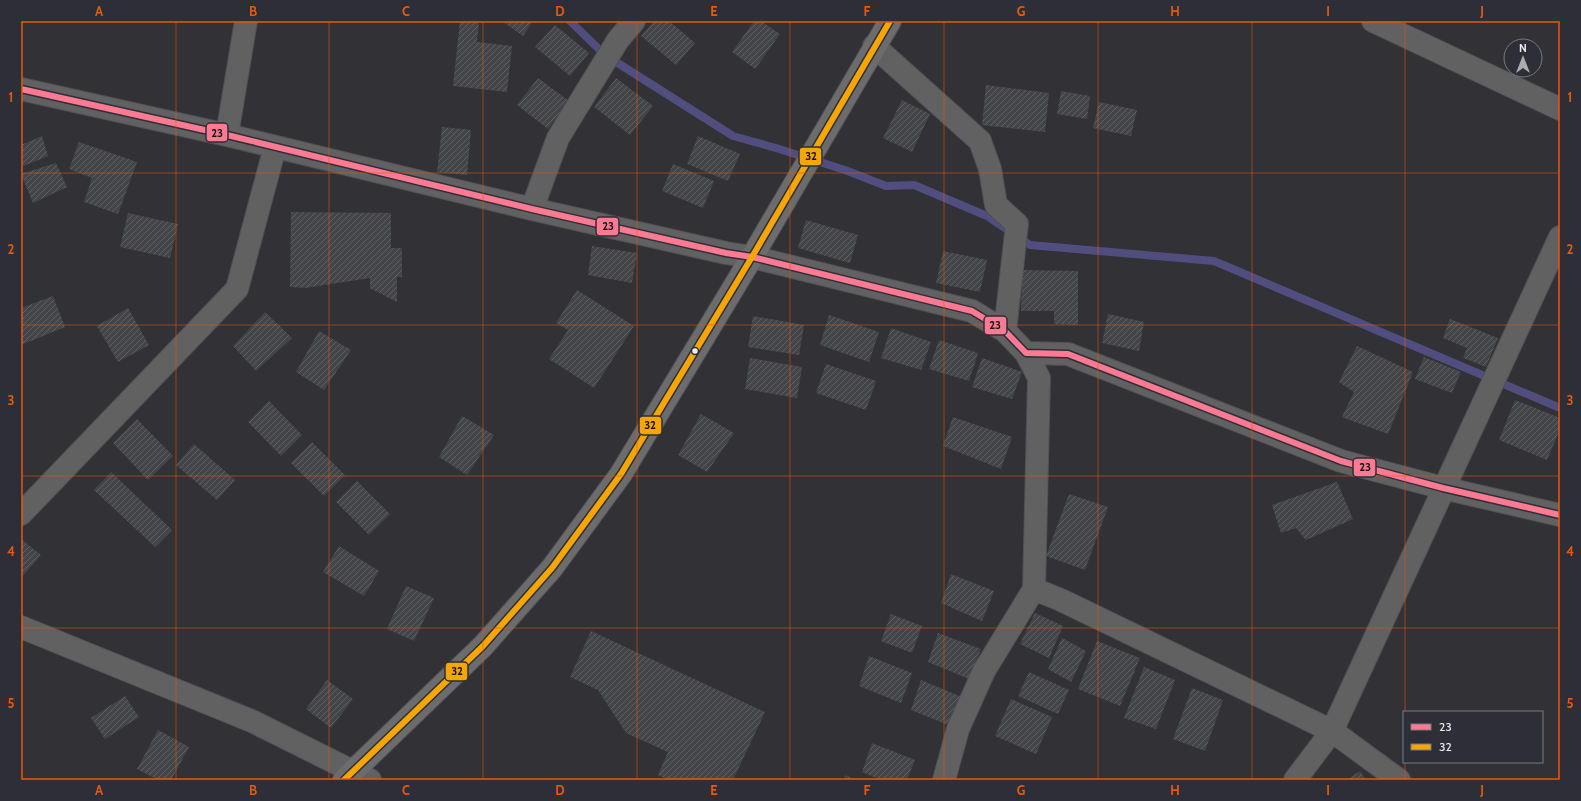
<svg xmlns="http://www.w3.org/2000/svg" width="1581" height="801" viewBox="0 0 1581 801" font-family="Cabin,sans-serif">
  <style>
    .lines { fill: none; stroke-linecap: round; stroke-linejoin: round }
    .stream { stroke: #514e7f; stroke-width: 8 }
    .building { fill: url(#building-hatch) }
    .minor-casing { stroke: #505053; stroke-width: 24 }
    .secondary-casing { stroke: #505053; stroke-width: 24 }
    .minor { stroke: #606160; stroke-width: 22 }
    .secondary { stroke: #6b6c6b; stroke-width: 22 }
    .bus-1-casing { stroke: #2e2e39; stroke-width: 9 }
    .bus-2-casing { stroke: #2e2e39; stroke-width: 9 }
    .bus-1 { stroke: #fe7a93; stroke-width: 6 }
    .bus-2 { stroke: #f7a600; stroke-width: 6 }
    .grid { fill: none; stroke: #e8590c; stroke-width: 1; stroke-opacity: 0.55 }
    .bus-dot { fill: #ececf3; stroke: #2e2e39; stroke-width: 1.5 }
    .line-badge { stroke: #2e2e39; stroke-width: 1.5 }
    .pale-badge-label { font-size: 11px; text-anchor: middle; font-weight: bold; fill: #111 }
    .neatline { fill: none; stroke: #e8590c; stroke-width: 1.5 }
    .grid-label { font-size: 13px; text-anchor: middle; font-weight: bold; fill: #e8590c }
  </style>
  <defs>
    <pattern id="building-hatch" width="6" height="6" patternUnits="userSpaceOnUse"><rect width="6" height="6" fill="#444549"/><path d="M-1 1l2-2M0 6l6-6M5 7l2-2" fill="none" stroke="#5f6064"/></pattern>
  </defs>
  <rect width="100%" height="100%" fill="#313136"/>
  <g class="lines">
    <!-- stream -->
    <path class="stream" d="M 570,21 L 605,55 L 733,136 L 776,148 L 845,170 L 886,186 L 914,185 L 987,216 L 1030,245 L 1214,261 L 1560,408"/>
  </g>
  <!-- building -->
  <path class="building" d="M 460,21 L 479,21 L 477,42 L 512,46 L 507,92 L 453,86 Z
    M 502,21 L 533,21 L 523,36 Z
    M 654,21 L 669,21 L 695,43 L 676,65 L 641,36 Z
    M 754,21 L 761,21 L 780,34 L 755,69 L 732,52 Z
    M 555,25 L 589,53 L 570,76 L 535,47 Z
    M 538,78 L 569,101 L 548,129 L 517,105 Z
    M 616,78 L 653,106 L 630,135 L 594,107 Z
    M 986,85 L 1049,93 L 1045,132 L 982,125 Z
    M 1061,91 L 1090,96 L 1087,119 L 1057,114 Z
    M 902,100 L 930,114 L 912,152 L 883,138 Z
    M 1099,102 L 1137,110 L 1131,136 L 1093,128 Z
    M 442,127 L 471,130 L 467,175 L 437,172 Z
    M 42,136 L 48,156 L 21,167 L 21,145 Z
    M 698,136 L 740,154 L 728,181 L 687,164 Z
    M 79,142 L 137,162 L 118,214 L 84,202 L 92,178 L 69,169 Z
    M 56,163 L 67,187 L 33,203 L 21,174 Z
    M 673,164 L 714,181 L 703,208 L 662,191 Z
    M 291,212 L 391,213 L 391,248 L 402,248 L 402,277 L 397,277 L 397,302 L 370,288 L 370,278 L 305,288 L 290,287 Z
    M 128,213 L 178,224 L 170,258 L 120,247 Z
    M 806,220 L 858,235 L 850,263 L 798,248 Z
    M 592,246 L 637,253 L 632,283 L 588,275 Z
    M 943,251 L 987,260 L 980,292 L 936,283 Z
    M 1022,270 L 1078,271 L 1078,325 L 1054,324 L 1054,311 L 1021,311 Z
    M 577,290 L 634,326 L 594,388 L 549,359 L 568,330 L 556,323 Z
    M 53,296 L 65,327 L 21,345 L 21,308 Z
    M 128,308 L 149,345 L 118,362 L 97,326 Z
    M 265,312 L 292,338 L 256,371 L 233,346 Z
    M 1108,314 L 1144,322 L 1139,351 L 1102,343 Z
    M 829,315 L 879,332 L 869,362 L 820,345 Z
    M 753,316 L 804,325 L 799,355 L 748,347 Z
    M 1450,319 L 1498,338 L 1486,367 L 1463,358 L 1467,348 L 1443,338 Z
    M 891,328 L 931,342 L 921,370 L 881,358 Z
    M 319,331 L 351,350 L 324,390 L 296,372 Z
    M 939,340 L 978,353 L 969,381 L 929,369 Z
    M 1357,346 L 1413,372 L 1388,434 L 1342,417 L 1354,392 L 1339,382 Z
    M 1424,357 L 1461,372 L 1452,393 L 1415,379 Z
    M 750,358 L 802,367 L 797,398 L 745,389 Z
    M 982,358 L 1022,372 L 1012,399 L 972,387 Z
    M 826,364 L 876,381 L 866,410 L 816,393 Z
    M 1515,400 L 1560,418 L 1560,429 L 1547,460 L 1499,440 Z
    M 269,401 L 302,435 L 281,456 L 248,422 Z
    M 701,414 L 734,433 L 707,472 L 678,455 Z
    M 462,416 L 494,435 L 467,475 L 439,457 Z
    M 953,417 L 1012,437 L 1001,469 L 943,446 Z
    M 137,419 L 173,456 L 148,480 L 113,443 Z
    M 312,442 L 345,475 L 324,496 L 291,463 Z
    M 194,444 L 235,480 L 217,500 L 176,465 Z
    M 111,472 L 172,530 L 155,547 L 94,490 Z
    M 357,481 L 390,514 L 369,535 L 336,502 Z
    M 1337,482 L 1353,519 L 1306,540 L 1296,528 L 1281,533 L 1272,505 Z
    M 1069,494 L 1108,507 L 1085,570 L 1046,556 Z
    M 21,539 L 41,555 L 21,578 Z
    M 339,546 L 379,571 L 364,596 L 323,572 Z
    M 951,574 L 994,591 L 982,621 L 941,603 Z
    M 406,586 L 434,598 L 414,641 L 387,629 Z
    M 1035,613 L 1063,626 L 1049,658 L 1020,644 Z
    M 891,614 L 922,626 L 912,653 L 881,641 Z
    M 591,631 L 765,712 L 733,780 L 668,780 L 658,775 L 668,752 L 626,733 L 598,690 L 570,677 Z
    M 938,633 L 981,649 L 969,679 L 928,662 Z
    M 1062,638 L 1086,651 L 1071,682 L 1048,669 Z
    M 1097,641 L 1140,658 L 1120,706 L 1078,689 Z
    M 869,656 L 912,673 L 901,703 L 859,686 Z
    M 1144,667 L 1175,680 L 1156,729 L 1124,718 Z
    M 1029,672 L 1069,690 L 1058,714 L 1018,696 Z
    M 327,680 L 353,699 L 331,728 L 306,709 Z
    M 921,680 L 964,698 L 953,727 L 911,710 Z
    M 1192,688 L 1223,700 L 1205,751 L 1173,739 Z
    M 125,696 L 139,717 L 105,739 L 91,718 Z
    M 1011,699 L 1052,717 L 1036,754 L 995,736 Z
    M 158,730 L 189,747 L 171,780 L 158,780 L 137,769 Z
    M 872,743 L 915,760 L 907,780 L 881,780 L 862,772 Z
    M 1360,771 L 1366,780 L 1347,780 Z
    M 845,775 L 857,780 L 844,780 Z"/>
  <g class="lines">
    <!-- minor casing -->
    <g class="minor-casing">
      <path id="minor" d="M 1373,21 L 1560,109
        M 874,46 L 980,141 L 990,169 L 996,205 L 1017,224 L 1005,331
        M 21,89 L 227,135 L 532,209 L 726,253 L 752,257 L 972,311 L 1005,331 L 1026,353 L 1068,354 L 1341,461 L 1443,488 L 1560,515
        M 227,135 L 246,21
        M 532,209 L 558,138 L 618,40 L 634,21
        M 21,514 L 237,289 L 275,147
        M 1034,589 L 1061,600 L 1332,731 L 1399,780
        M 21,627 L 254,722 L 370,780
        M 944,780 L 958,729 L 984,671 L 1034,589 L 1039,378 L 1026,353
        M 1295,780 L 1332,731 L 1560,237"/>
    </g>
    <!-- secondary casing -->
    <g class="secondary-casing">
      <path id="secondary" d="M 344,780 L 483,646 L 552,568 L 621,474 L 752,257 L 890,21"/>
    </g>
    <!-- minor -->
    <use href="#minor" class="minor"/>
    <!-- secondary -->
    <use href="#secondary" class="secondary"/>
    <!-- bus-1 casing -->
    <g class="bus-1-casing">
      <path id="bus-1" d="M 21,89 L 227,135 L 532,209 L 726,253 L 752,257 L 972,311 L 1005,331 L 1026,353 L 1068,354 L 1341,461 L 1443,488 L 1560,515"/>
    </g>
    <!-- bus-2 casing -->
    <g class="bus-2-casing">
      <path id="bus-2" d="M 344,780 L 483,646 L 552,568 L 621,474 L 752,257 L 890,21"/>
    </g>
    <!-- bus-1 -->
    <use href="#bus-1" class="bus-1"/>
    <!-- bus-2 -->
    <use href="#bus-2" class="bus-2"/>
  </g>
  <!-- grid -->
  <path class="grid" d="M 176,21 L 176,780M 329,21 L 329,780M 483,21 L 483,780M 637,21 L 637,780M 790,21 L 790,780M 944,21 L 944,780M 1098,21 L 1098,780M 1252,21 L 1252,780M 1405,21 L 1405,712M 21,173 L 1560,173M 21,325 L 1560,325M 21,476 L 1560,476M 21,628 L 1560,628M 1405,762 L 1405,780"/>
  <!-- markers -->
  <circle class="bus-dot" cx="695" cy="351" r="3.5"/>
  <g class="line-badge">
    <rect x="206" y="123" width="22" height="19" rx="4" fill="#fe7a93"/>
    <rect x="799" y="147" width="23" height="19" rx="4" fill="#f7a600"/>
    <rect x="596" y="217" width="23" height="19" rx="4" fill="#fe7a93"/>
    <rect x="984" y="316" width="23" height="19" rx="4" fill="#fe7a93"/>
    <rect x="639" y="416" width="23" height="19" rx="4" fill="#f7a600"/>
    <rect x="1353" y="458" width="23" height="19" rx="4" fill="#fe7a93"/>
    <rect x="445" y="662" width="23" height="19" rx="4" fill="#f7a600"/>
  </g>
  <g class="pale-badge-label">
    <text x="217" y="137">23</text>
    <text x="811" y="160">32</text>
    <text x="608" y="230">23</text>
    <text x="995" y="329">23</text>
    <text x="650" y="429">32</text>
    <text x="1365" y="471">23</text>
    <text x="457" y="675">32</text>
  </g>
  <!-- border -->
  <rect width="1581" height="801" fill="none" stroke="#2e2e39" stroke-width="44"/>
  <!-- legend -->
  <rect x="1403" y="711" width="140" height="52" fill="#2e2e39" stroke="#7a7a83"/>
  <rect x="1411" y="724" width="20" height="6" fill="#fe7a93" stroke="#7a7a83"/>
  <text x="1439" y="731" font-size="12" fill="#ececf3">23</text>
  <rect x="1411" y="744" width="20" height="6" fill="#f7a600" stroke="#7a7a83"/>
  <text x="1439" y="751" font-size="12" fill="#ececf3">32</text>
  <!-- north arrow -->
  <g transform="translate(1523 58)"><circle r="19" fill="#2e2e39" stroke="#7a7a83"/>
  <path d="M0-3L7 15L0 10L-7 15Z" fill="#ababb1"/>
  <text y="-6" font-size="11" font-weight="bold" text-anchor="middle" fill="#ececf3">N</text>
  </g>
  <rect x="22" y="22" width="1537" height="757" class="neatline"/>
  <g class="grid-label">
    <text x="99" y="16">A</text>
    <text x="253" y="16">B</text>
    <text x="406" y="16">C</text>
    <text x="560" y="16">D</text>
    <text x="714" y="16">E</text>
    <text x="867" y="16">F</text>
    <text x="1021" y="16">G</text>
    <text x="1175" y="16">H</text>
    <text x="1328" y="16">I</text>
    <text x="1482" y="16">J</text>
    <text x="11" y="102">1</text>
    <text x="1570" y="102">1</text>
    <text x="11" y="254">2</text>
    <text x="1570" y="254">2</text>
    <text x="11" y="405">3</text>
    <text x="1570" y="405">3</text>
    <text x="11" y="556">4</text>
    <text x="1570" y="556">4</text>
    <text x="11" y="708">5</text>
    <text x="1570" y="708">5</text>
    <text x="99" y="795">A</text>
    <text x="253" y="795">B</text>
    <text x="406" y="795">C</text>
    <text x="560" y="795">D</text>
    <text x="714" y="795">E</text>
    <text x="867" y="795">F</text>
    <text x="1021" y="795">G</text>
    <text x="1175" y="795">H</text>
    <text x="1328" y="795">I</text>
    <text x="1482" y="795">J</text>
  </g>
</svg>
